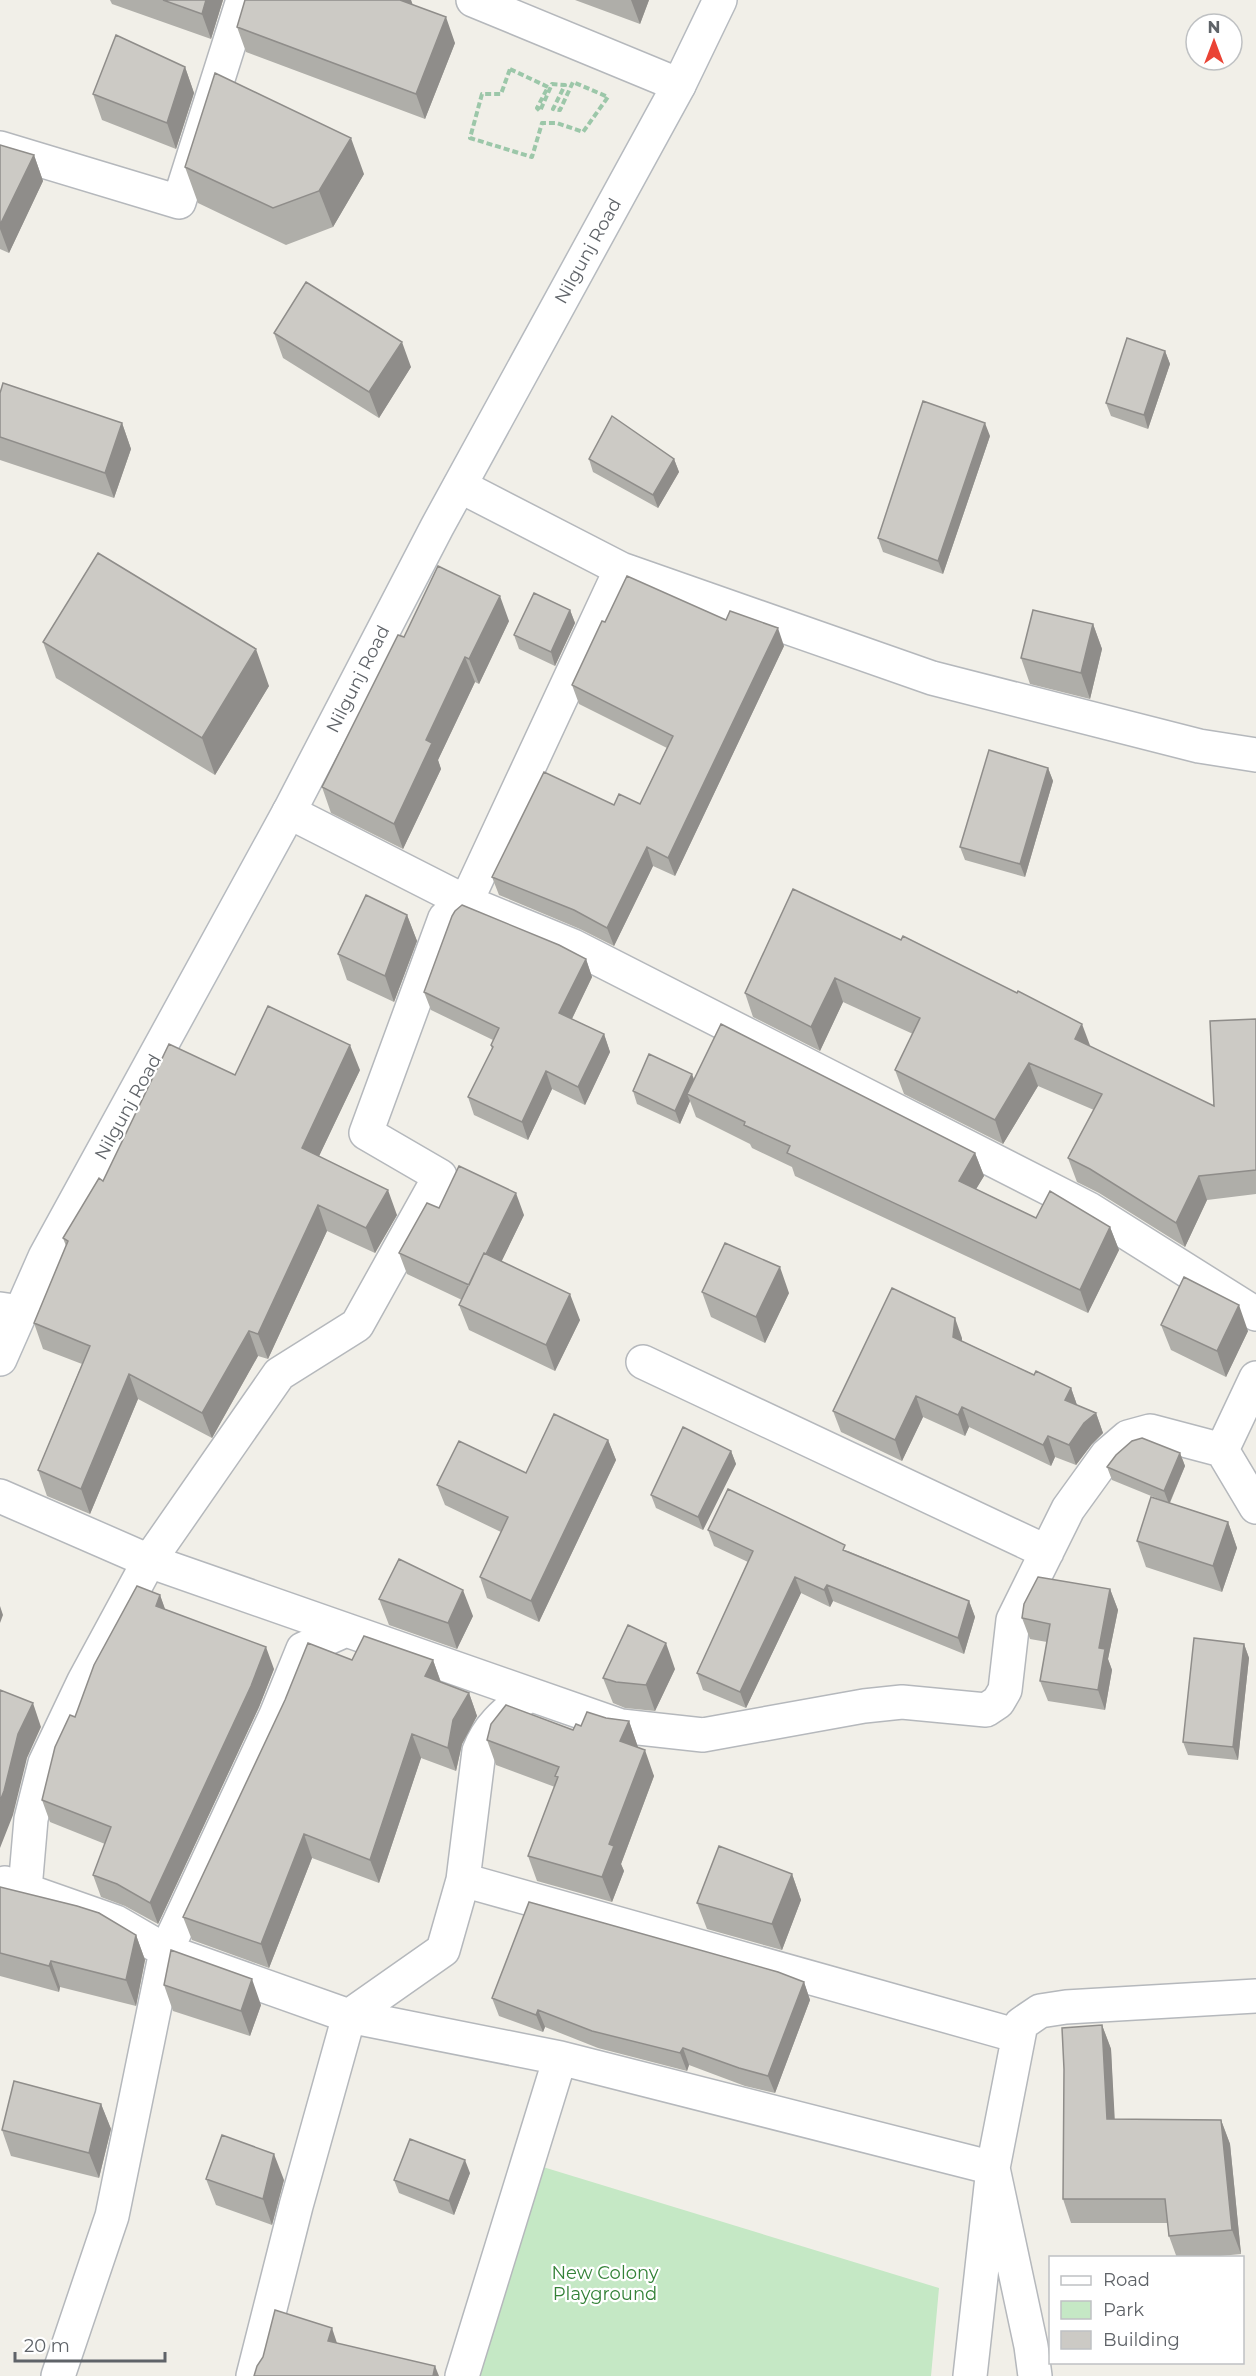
<svg xmlns="http://www.w3.org/2000/svg" width="1256" height="2376" viewBox="0 0 1256 2376" font-family="Montserrat,sans-serif">
  <style>
    .green { fill: #c5e8c5 }
    .lines { fill: none; stroke-linecap: round; stroke-linejoin: round }
    .street-casing { stroke: #b5b8bc; stroke-width: 36 }
    .secondary-casing { stroke: #b6babf; stroke-width: 36 }
    .path { stroke: #9cc7a9; stroke-width: 4; stroke-dasharray: 6 3; stroke-linecap: butt }
    .street { stroke: #fff; stroke-width: 33 }
    .secondary { stroke: #fff; stroke-width: 33 }
    .wall { fill: #afaea9 }
    .shaded-wall { fill: #8f8d8a }
    .building { fill: #cccac5; stroke: #8f8d8a; stroke-width: 1.5 }
    .labels { text-anchor: middle; dominant-baseline: central; stroke-width: 4.5; stroke-linejoin: round; paint-order: stroke }
    .street-label { font-size: 18px; fill: #5f6368; stroke: #fff }
    .park-label { font-size: 18px; fill: #348238; stroke: #fff }
  </style>
  <rect width="100%" height="100%" fill="#f1efe8"/>
  <!-- green -->
  <path class="green" d="M 543,2167 L 939,2288 L 931,2376 L 476,2376 Z"/>
  <g class="lines">
    <!-- street casing -->
    <g class="street-casing">
      <path id="street" d="M 473,0 L 679,85
        M 0,148 L 179,202 L 243,0
        M 460,486 L 621,569 L 932,678 L 1199,746 L 1256,755
        M 289,812 L 466,902 L 573,946 L 1089,1209 L 1256,1314
        M 0,1309 L 21,1312
        M 643,1362 L 1047,1552
        M 1256,1378 L 1222,1450 L 1256,1507
        M 0,1496 L 149,1561 L 621,1726 L 703,1735 L 864,1706 L 902,1702 L 986,1710 L 998,1702 L 1005,1690 L 1013,1620 L 1068,1509 L 1107,1455 L 1128,1437 L 1150,1431 L 1222,1450
        M 463,1880 L 1018,2036
        M 5,1883 L 116,1922 L 166,1951 L 349,2016 L 560,2058 L 993,2168 L 1031,2346 L 1035,2376
        M 22,1889 L 25,1889 L 31,1819 L 45,1763 L 84,1681 L 149,1561 L 279,1374 L 357,1325 L 440,1176 L 366,1133 L 445,918 L 466,902 L 621,569
        M 58,2376 L 112,2216 L 166,1951 L 276,1715 L 303,1649 L 346,1630
        M 253,2376 L 296,2206 L 349,2016 L 443,1950 L 463,1880 L 479,1751 C 488,1727 504,1714 523,1699
        M 462,2376 L 560,2058
        M 970,2376 L 993,2168 L 1021,2024 L 1040,2011 L 1066,2007 L 1256,1996"/>
    </g>
    <!-- secondary casing -->
    <g class="secondary-casing">
      <path id="secondary" d="M 0,1359 L 45,1257 L 289,812 L 437,527 L 679,85 L 720,0"/>
    </g>
    <!-- path -->
    <path class="path" d="M 510,69 L 548,87 L 537,108 L 540,111 L 552,84 L 565,85 L 553,109 L 560,110 L 573,82 L 608,97 L 583,132 L 557,123 L 542,123 L 532,157 L 470,138 L 482,94 L 501,94 Z"/>
    <!-- street -->
    <use href="#street" class="street"/>
    <!-- secondary -->
    <use href="#secondary" class="secondary"/>
  </g>
  <!-- wall -->
  <path class="wall" d="M 110,0 L 223,0 L 211,39 L 112,4 Z
    M 245,0 L 411,0 L 412,5 L 455,43 L 425,119 L 246,52 L 237,27 Z
    M 575,0 L 649,0 L 640,24 Z
    M 185,67 L 194,93 L 176,149 L 102,120 L 93,94 Z
    M 0,145 L 34,155 L 43,181 L 9,253 L 0,249 Z
    M 185,167 L 364,174 L 333,227 L 286,245 L 198,203 Z
    M 274,333 L 411,367 L 379,418 L 283,358 Z
    M 1165,351 L 1170,364 L 1148,429 L 1111,416 L 1106,403 Z
    M 0,393 L 122,423 L 131,449 L 114,498 L 0,460 Z
    M 990,436 L 943,574 L 883,552 L 878,538 Z
    M 589,459 L 674,459 L 679,472 L 658,508 L 593,472 Z
    M 570,610 L 575,623 L 555,666 L 519,649 L 514,635 Z
    M 509,621 L 479,684 L 475,682 L 438,760 L 441,769 L 403,849 L 331,813 L 322,787 L 404,637 Z
    M 605,622 L 784,646 L 675,876 L 653,866 L 614,946 L 580,929 L 499,895 L 492,877 L 614,805 L 640,804 L 667,748 L 579,704 L 572,685 Z
    M 1093,624 L 1102,649 L 1090,699 L 1030,684 L 1021,658 Z
    M 43,642 L 269,686 L 215,775 L 56,678 Z
    M 1048,768 L 1053,781 L 1025,877 L 965,860 L 960,847 Z
    M 793,889 L 1091,1047 L 1214,1106 L 1256,1019 L 1256,1194 L 1207,1200 L 1185,1247 L 1099,1193 L 1077,1182 L 1068,1158 L 1094,1110 L 1038,1086 L 1003,1144 L 904,1094 L 895,1070 L 913,1034 L 843,1002 L 820,1051 L 753,1017 L 745,993 Z
    M 407,915 L 417,941 L 394,1002 L 347,980 L 338,954 Z
    M 586,959 L 592,977 L 572,1019 L 604,1034 L 610,1052 L 585,1105 L 552,1089 L 528,1140 L 474,1115 L 468,1097 L 492,1049 L 491,1045 L 493,1040 L 431,1010 L 424,992 Z
    M 360,1070 L 319,1156 L 397,1215 L 375,1253 L 327,1231 L 268,1359 L 258,1356 L 212,1438 L 138,1399 L 90,1514 L 47,1496 L 38,1470 L 82,1364 L 43,1349 L 34,1323 L 66,1246 L 63,1238 L 103,1181 Z
    M 694,1080 L 975,1153 L 984,1176 L 976,1189 L 1036,1218 L 1110,1227 L 1119,1250 L 1088,1313 L 795,1176 L 792,1167 L 752,1148 L 750,1144 L 696,1117 L 690,1101 L 680,1124 L 637,1104 L 633,1091 Z
    M 439,1208 L 524,1215 L 501,1262 L 580,1320 L 555,1371 L 469,1330 L 459,1305 L 462,1300 L 407,1274 L 399,1253 Z
    M 702,1292 L 789,1293 L 765,1343 L 711,1317 Z
    M 1161,1325 L 1248,1331 L 1226,1377 L 1171,1350 Z
    M 962,1338 L 962,1341 L 1034,1375 L 1071,1388 L 1077,1405 L 1096,1413 L 1103,1433 L 1092,1444 L 1076,1465 L 1055,1457 L 1051,1466 L 969,1427 L 965,1436 L 923,1417 L 902,1461 L 841,1432 L 833,1411 Z
    M 608,1440 L 616,1460 L 539,1622 L 487,1598 L 480,1577 L 501,1532 L 445,1505 L 437,1485 L 526,1473 Z
    M 731,1451 L 736,1464 L 703,1530 L 656,1508 L 651,1495 Z
    M 1180,1453 L 1185,1466 L 1170,1503 L 1228,1522 L 1237,1548 L 1222,1592 L 1146,1567 L 1137,1541 L 1161,1500 L 1112,1480 L 1107,1467 Z
    M 708,1530 L 848,1551 L 969,1601 L 975,1617 L 964,1654 L 833,1601 L 830,1607 L 801,1593 L 746,1708 L 703,1690 L 697,1673 L 748,1562 L 714,1546 Z
    M 1110,1589 L 1118,1610 L 1108,1659 L 1112,1670 L 1105,1710 L 1048,1701 L 1040,1681 L 1047,1642 L 1030,1639 L 1022,1618 Z
    M 160,1595 L 165,1610 L 274,1669 L 259,1707 L 158,1924 L 125,1906 L 101,1897 L 93,1875 L 105,1844 L 50,1822 L 42,1800 L 75,1717 Z
    M 379,1599 L 473,1616 L 457,1649 L 389,1625 Z
    M 1244,1644 L 1249,1658 L 1238,1760 L 1188,1755 L 1183,1742 Z
    M 352,1660 L 433,1660 L 441,1682 L 469,1693 L 477,1716 L 462,1744 L 456,1771 L 421,1758 L 379,1883 L 312,1858 L 269,1968 L 192,1940 L 183,1917 Z
    M 675,1669 L 655,1711 L 625,1708 L 613,1703 L 603,1678 Z
    M 606,1718 L 629,1721 L 638,1748 L 654,1776 L 621,1864 L 624,1871 L 612,1902 L 537,1881 L 528,1856 L 555,1787 L 496,1765 L 487,1740 L 573,1730 L 581,1726 Z
    M 792,1874 L 801,1900 L 782,1950 L 707,1929 L 697,1903 Z
    M 0,1887 L 136,1935 L 145,1960 L 136,2006 L 60,1987 L 59,1992 L 0,1976 Z
    M 804,1982 L 810,2000 L 775,2093 L 745,2086 L 689,2065 L 687,2071 L 598,2048 L 545,2027 L 543,2032 L 499,2016 L 492,1998 Z
    M 164,1985 L 261,2005 L 250,2036 L 173,2011 Z
    M 1102,2025 L 1111,2049 L 1114,2119 L 1221,2120 L 1230,2144 L 1241,2254 L 1200,2258 L 1177,2258 L 1169,2236 L 1168,2223 L 1071,2223 L 1063,2199 Z
    M 101,2104 L 111,2129 L 99,2178 L 11,2156 L 2,2130 Z
    M 470,2173 L 454,2215 L 399,2193 L 394,2180 Z
    M 206,2179 L 284,2180 L 272,2225 L 216,2205 Z"/>
  <!-- shaded-wall -->
  <path class="shaded-wall" d="M 206,0 L 223,0 L 211,39 L 202,14 Z
    M 400,0 L 411,0 L 415,11 Z
    M 631,0 L 649,0 L 640,24 Z
    M 446,17 L 455,43 L 425,119 L 416,94 Z
    M 185,67 L 194,93 L 176,149 L 167,123 Z
    M 351,138 L 364,174 L 333,227 L 319,191 Z
    M 34,155 L 43,181 L 9,253 L 0,229 L 0,225 Z
    M 402,342 L 411,367 L 379,418 L 369,392 Z
    M 1165,351 L 1170,364 L 1148,429 L 1144,415 Z
    M 122,423 L 131,449 L 114,498 L 105,473 Z
    M 985,423 L 990,436 L 943,574 L 938,561 Z
    M 674,459 L 679,472 L 658,508 L 653,495 Z
    M 500,596 L 509,621 L 479,684 L 469,659 Z
    M 570,610 L 575,623 L 555,666 L 551,652 Z
    M 1093,624 L 1102,649 L 1090,699 L 1081,673 Z
    M 778,628 L 784,646 L 675,876 L 668,858 Z
    M 256,649 L 269,686 L 215,775 L 202,738 Z
    M 465,657 L 475,682 L 438,760 L 441,769 L 403,849 L 394,824 L 426,740 Z
    M 1048,768 L 1053,781 L 1025,877 L 1020,864 Z
    M 647,847 L 653,866 L 614,946 L 607,928 Z
    M 407,915 L 417,941 L 394,1002 L 385,976 Z
    M 586,959 L 592,977 L 566,1031 L 559,1013 Z
    M 835,978 L 843,1002 L 820,1051 L 811,1027 Z
    M 1082,1024 L 1091,1048 L 1075,1039 Z
    M 604,1034 L 610,1052 L 585,1105 L 578,1087 Z
    M 350,1045 L 360,1070 L 311,1173 L 302,1148 Z
    M 1029,1063 L 1038,1086 L 1003,1144 L 995,1120 Z
    M 546,1071 L 552,1089 L 528,1140 L 522,1122 Z
    M 692,1074 L 697,1087 L 687,1094 L 690,1101 L 680,1124 L 675,1111 Z
    M 975,1153 L 984,1176 L 967,1204 L 959,1181 Z
    M 1199,1176 L 1207,1200 L 1185,1247 L 1176,1223 Z
    M 388,1190 L 397,1215 L 375,1253 L 366,1228 Z
    M 516,1193 L 524,1215 L 479,1308 L 471,1286 Z
    M 318,1205 L 327,1231 L 268,1359 L 258,1334 Z
    M 1110,1227 L 1119,1250 L 1088,1313 L 1080,1290 Z
    M 780,1267 L 789,1293 L 765,1343 L 756,1317 Z
    M 570,1294 L 580,1320 L 555,1371 L 546,1345 Z
    M 1239,1305 L 1248,1331 L 1226,1377 L 1217,1351 Z
    M 955,1318 L 962,1338 L 961,1357 L 953,1337 Z
    M 249,1331 L 258,1356 L 212,1438 L 202,1413 Z
    M 129,1374 L 138,1399 L 90,1514 L 81,1489 Z
    M 1071,1388 L 1078,1408 L 1065,1400 Z
    M 916,1396 L 923,1417 L 902,1461 L 895,1440 Z
    M 962,1407 L 969,1427 L 965,1436 L 958,1415 Z
    M 1096,1413 L 1103,1433 L 1092,1444 L 1076,1465 L 1069,1445 L 1084,1423 Z
    M 1048,1436 L 1055,1457 L 1051,1466 L 1043,1445 Z
    M 608,1440 L 616,1460 L 539,1622 L 531,1601 Z
    M 731,1451 L 736,1464 L 703,1530 L 698,1517 Z
    M 1180,1453 L 1185,1466 L 1169,1504 L 1164,1491 Z
    M 1228,1522 L 1237,1548 L 1222,1592 L 1213,1566 Z
    M 795,1577 L 801,1593 L 746,1708 L 740,1692 Z
    M 827,1585 L 833,1601 L 830,1607 L 824,1590 Z
    M 1110,1589 L 1118,1610 L 1108,1659 L 1112,1670 L 1105,1710 L 1098,1690 L 1099,1648 Z
    M 463,1590 L 473,1616 L 457,1649 L 448,1623 Z
    M 160,1595 L 168,1617 L 156,1606 Z
    M 969,1601 L 975,1617 L 964,1654 L 958,1638 Z
    M 0,1606 L 3,1615 L 0,1623 Z
    M 666,1643 L 675,1669 L 655,1711 L 646,1685 Z
    M 1244,1644 L 1249,1658 L 1238,1760 L 1233,1747 Z
    M 266,1647 L 274,1669 L 259,1707 L 158,1924 L 150,1903 Z
    M 433,1660 L 441,1683 L 425,1676 Z
    M 469,1693 L 477,1716 L 462,1744 L 456,1771 L 448,1748 L 453,1720 Z
    M 33,1703 L 41,1727 L 27,1758 L 13,1815 L 0,1848 L 0,1801 L 18,1734 Z
    M 629,1721 L 638,1747 L 629,1766 L 620,1741 Z
    M 412,1734 L 421,1758 L 379,1883 L 370,1860 Z
    M 645,1750 L 654,1776 L 621,1864 L 624,1871 L 612,1902 L 602,1877 L 609,1844 Z
    M 304,1834 L 312,1858 L 269,1968 L 261,1944 Z
    M 792,1874 L 801,1900 L 782,1950 L 772,1924 Z
    M 136,1935 L 145,1960 L 136,2006 L 126,1980 Z
    M 51,1961 L 60,1987 L 59,1992 L 49,1966 Z
    M 252,1979 L 261,2005 L 250,2036 L 241,2011 Z
    M 804,1982 L 810,2000 L 775,2093 L 768,2076 Z
    M 538,2010 L 545,2027 L 543,2032 L 536,2015 Z
    M 1102,2025 L 1111,2049 L 1116,2142 L 1107,2119 Z
    M 683,2048 L 689,2065 L 687,2071 L 680,2053 Z
    M 101,2104 L 111,2129 L 99,2178 L 89,2153 Z
    M 1221,2120 L 1230,2144 L 1241,2254 L 1232,2230 Z
    M 274,2154 L 284,2180 L 272,2225 L 263,2199 Z
    M 465,2160 L 470,2173 L 454,2215 L 449,2201 Z
    M 332,2328 L 340,2352 L 328,2341 Z
    M 435,2366 L 439,2376 L 433,2376 Z"/>
  <!-- building -->
  <path class="building" d="M 163,0 L 206,0 L 202,14 Z
    M 245,0 L 400,0 L 446,17 L 416,94 L 237,27 Z
    M 116,35 L 185,67 L 167,123 L 93,94 Z
    M 215,73 L 351,138 L 319,191 L 273,208 L 185,167 Z
    M 0,145 L 34,155 L 0,225 Z
    M 306,282 L 402,342 L 369,392 L 274,333 Z
    M 1127,338 L 1165,351 L 1144,415 L 1106,403 Z
    M 3,383 L 122,423 L 105,473 L 0,437 L 0,393 Z
    M 923,401 L 985,423 L 938,561 L 878,538 Z
    M 612,416 L 674,459 L 653,495 L 589,459 Z
    M 98,553 L 256,649 L 202,738 L 43,642 Z
    M 438,566 L 500,596 L 469,659 L 465,657 L 426,740 L 432,743 L 394,824 L 322,787 L 398,635 L 404,637 Z
    M 627,576 L 726,620 L 730,611 L 778,628 L 668,858 L 647,847 L 607,928 L 574,910 L 492,877 L 544,772 L 614,805 L 619,794 L 640,804 L 673,736 L 572,685 L 602,621 L 605,622 Z
    M 534,593 L 570,610 L 551,652 L 514,635 Z
    M 1033,610 L 1093,624 L 1081,673 L 1021,658 Z
    M 989,750 L 1048,768 L 1020,864 L 960,847 Z
    M 793,889 L 901,940 L 903,936 L 1017,993 L 1018,991 L 1082,1024 L 1075,1039 L 1214,1106 L 1210,1021 L 1256,1019 L 1256,1170 L 1199,1176 L 1176,1223 L 1090,1169 L 1068,1158 L 1102,1094 L 1029,1063 L 995,1120 L 895,1070 L 920,1018 L 835,978 L 811,1027 L 745,993 Z
    M 366,895 L 407,915 L 385,976 L 338,954 Z
    M 462,905 L 559,945 L 586,959 L 559,1013 L 604,1034 L 578,1087 L 546,1071 L 522,1122 L 468,1097 L 493,1047 L 491,1045 L 499,1028 L 424,992 L 452,916 L 455,911 Z
    M 268,1006 L 350,1045 L 302,1148 L 388,1190 L 366,1228 L 318,1205 L 258,1334 L 249,1331 L 202,1413 L 129,1374 L 81,1489 L 38,1470 L 90,1346 L 34,1323 L 68,1241 L 63,1238 L 99,1178 L 103,1181 L 169,1044 L 235,1075 Z
    M 721,1024 L 975,1153 L 959,1181 L 1036,1218 L 1050,1191 L 1110,1227 L 1080,1290 L 787,1153 L 790,1146 L 744,1125 L 745,1122 L 687,1094 Z
    M 649,1054 L 692,1074 L 675,1111 L 633,1091 Z
    M 459,1166 L 516,1193 L 486,1254 L 484,1253 L 469,1285 L 399,1253 L 427,1203 L 439,1208 Z
    M 725,1243 L 780,1267 L 756,1317 L 702,1292 Z
    M 484,1253 L 570,1294 L 546,1345 L 459,1305 Z
    M 1184,1277 L 1239,1305 L 1217,1351 L 1161,1325 Z
    M 892,1288 L 955,1318 L 953,1337 L 1034,1375 L 1036,1371 L 1071,1388 L 1065,1400 L 1096,1413 L 1084,1423 L 1069,1445 L 1048,1436 L 1043,1445 L 962,1407 L 958,1415 L 916,1396 L 895,1440 L 833,1411 Z
    M 554,1414 L 608,1440 L 531,1601 L 480,1577 L 508,1517 L 437,1485 L 459,1441 L 526,1473 Z
    M 683,1427 L 731,1451 L 698,1517 L 651,1495 Z
    M 1142,1438 L 1180,1453 L 1164,1491 L 1107,1467 L 1116,1455 L 1132,1441 Z
    M 728,1489 L 845,1545 L 843,1550 L 969,1601 L 958,1638 L 827,1585 L 824,1590 L 795,1577 L 740,1692 L 697,1673 L 753,1551 L 708,1530 Z
    M 1151,1497 L 1228,1522 L 1213,1566 L 1137,1541 Z
    M 399,1559 L 463,1590 L 448,1623 L 379,1599 Z
    M 1038,1577 L 1110,1589 L 1099,1648 L 1105,1649 L 1098,1690 L 1040,1681 L 1050,1624 L 1022,1618 L 1024,1604 Z
    M 137,1586 L 160,1595 L 156,1606 L 266,1647 L 251,1686 L 150,1903 L 117,1884 L 93,1875 L 111,1827 L 42,1800 L 55,1747 L 70,1715 L 75,1717 L 94,1665 Z
    M 628,1625 L 666,1643 L 646,1685 L 616,1682 L 603,1678 Z
    M 364,1636 L 433,1660 L 425,1676 L 469,1693 L 453,1720 L 448,1748 L 412,1734 L 370,1860 L 304,1834 L 261,1944 L 183,1917 L 285,1700 L 308,1643 L 352,1660 Z
    M 1194,1638 L 1244,1644 L 1233,1747 L 1183,1742 Z
    M 0,1690 L 33,1703 L 18,1734 L 4,1791 L 0,1801 Z
    M 506,1705 L 573,1730 L 576,1724 L 581,1726 L 587,1712 L 606,1718 L 629,1721 L 620,1741 L 645,1750 L 609,1844 L 614,1846 L 602,1877 L 528,1856 L 558,1777 L 555,1776 L 559,1767 L 487,1740 L 491,1724 Z
    M 719,1846 L 792,1874 L 772,1924 L 697,1903 Z
    M 0,1887 L 77,1906 L 99,1913 L 136,1935 L 126,1980 L 51,1961 L 49,1966 L 0,1953 Z
    M 529,1902 L 778,1972 L 804,1982 L 768,2076 L 739,2068 L 683,2048 L 680,2053 L 592,2031 L 538,2010 L 536,2015 L 492,1998 Z
    M 171,1950 L 252,1979 L 241,2011 L 164,1985 Z
    M 1102,2025 L 1107,2119 L 1221,2120 L 1232,2230 L 1169,2236 L 1165,2199 L 1063,2199 L 1064,2069 L 1062,2028 Z
    M 14,2081 L 101,2104 L 89,2153 L 2,2130 Z
    M 222,2135 L 274,2154 L 263,2199 L 206,2179 Z
    M 410,2139 L 465,2160 L 449,2201 L 394,2180 Z
    M 275,2310 L 332,2328 L 328,2341 L 435,2366 L 433,2376 L 254,2376 L 257,2366 L 263,2357 Z"/>
  <g class="labels">
    <!-- street labels -->
    <g class="street-label">
      <text transform="translate(588 251) rotate(-61)">Nilgunj Road</text>
      <text transform="translate(358 679) rotate(-63)">Nilgunj Road</text>
      <text transform="translate(128 1107) rotate(-61)">Nilgunj Road</text>
    </g>
    <!-- park labels -->
    <g class="park-label">
      <text x="605" y="2273">New Colony<tspan x="605" dy="21">Playground</tspan></text>
    </g>
  </g>
  <!-- legend -->
  <rect x="1049" y="2256" width="195" height="108" fill="#ffffff" stroke="#bfc1c3" stroke-width="1.5"/>
  <rect x="1061" y="2276" width="30" height="9" fill="#ffffff" stroke="#bfc1c3" stroke-width="1.5"/>
  <text x="1103" y="2286" font-size="18" fill="#5f6368">Road</text>
  <rect x="1061" y="2301" width="30" height="18" fill="#c5e8c5" stroke="#bfc1c3" stroke-width="1.5"/>
  <text x="1103" y="2316" font-size="18" fill="#5f6368">Park</text>
  <rect x="1061" y="2331" width="30" height="18" fill="#cccac5" stroke="#bfc1c3" stroke-width="1.5"/>
  <text x="1103" y="2346" font-size="18" fill="#5f6368">Building</text>
  <!-- north arrow -->
  <g transform="translate(1214 42)"><circle r="28" fill="#ffffff" stroke="#bfc1c3" stroke-width="1.5"/>
  <path d="M0-4.5L10 22L0 15L-10 22Z" fill="#ea4335"/>
  <text y="-9" font-size="16" font-weight="bold" text-anchor="middle" fill="#5f6368">N</text>
  </g>
  <!-- scale -->
  <path d="M15 2352v9h150v-9" fill="none" stroke="#5f6368" stroke-width="3"/>
  <text x="24" y="2352" font-size="18" fill="#5f6368" stroke="#ffffff" stroke-width="4.5" paint-order="stroke">20 m</text>
</svg>
